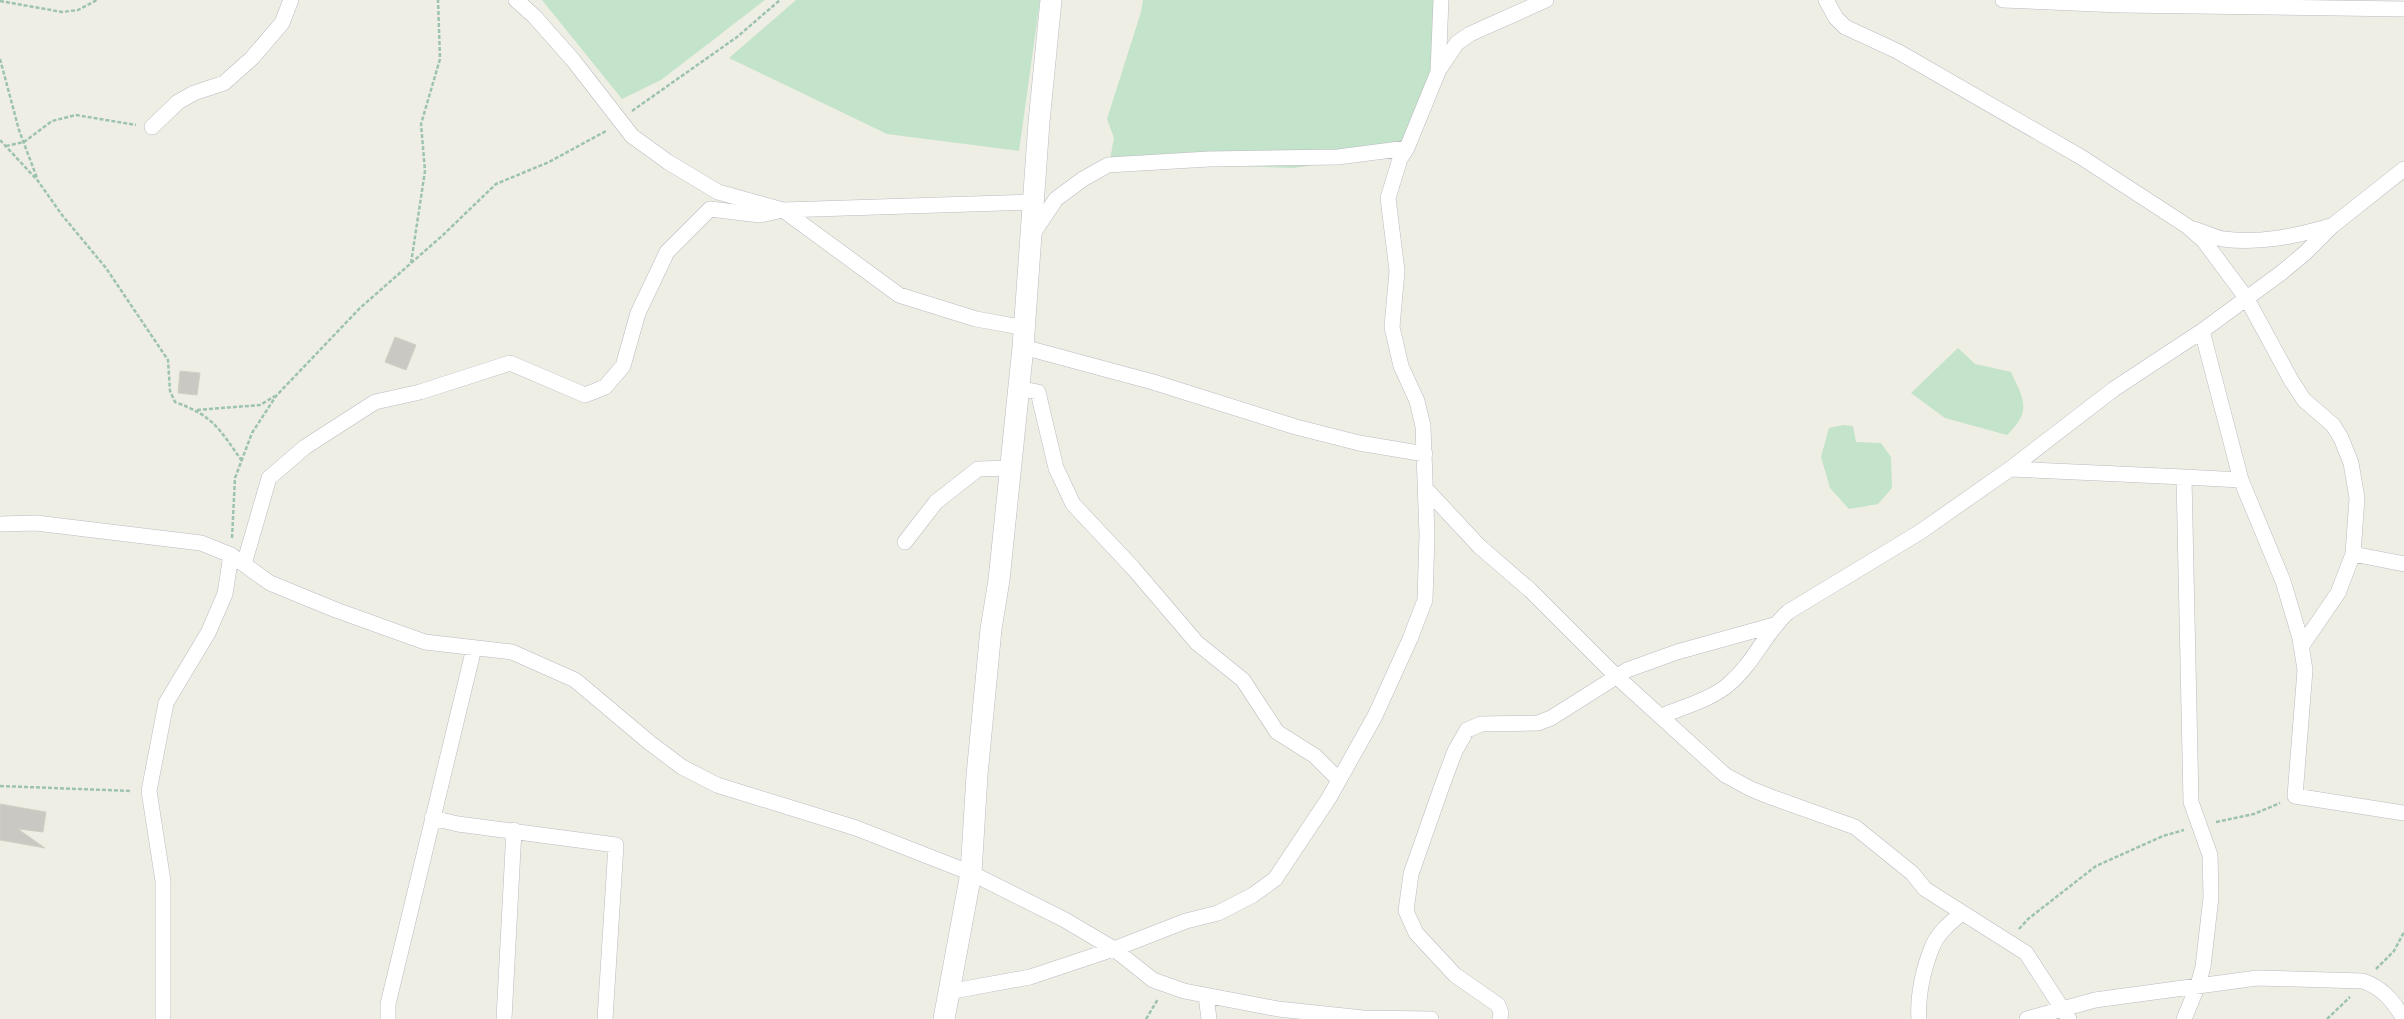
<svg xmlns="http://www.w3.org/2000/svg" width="2404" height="1019" viewBox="0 0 2404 1019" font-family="'IBM Plex Sans',sans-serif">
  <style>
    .green { fill: #c3e3ca }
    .building { fill: #c9c8c2; stroke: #d2d0c3 }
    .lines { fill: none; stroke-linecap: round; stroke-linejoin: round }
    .street-casing { stroke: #babbc0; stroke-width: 16 }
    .secondary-casing { stroke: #babbc1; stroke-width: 22 }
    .path { stroke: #9dc3b0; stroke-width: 2.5; stroke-dasharray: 4 2; stroke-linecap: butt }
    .street { stroke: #fff; stroke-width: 15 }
    .secondary { stroke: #fff; stroke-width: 21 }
  </style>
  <rect width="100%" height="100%" fill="#eeeee5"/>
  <!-- green -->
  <path class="green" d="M 542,0 L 765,0 L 661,80 L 622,99 Z
    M 796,0 L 1040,0 L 1019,151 L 887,134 L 729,58 Z
    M 1143,0 L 1447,0 L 1435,70 L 1401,153 L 1293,168 L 1209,165 L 1108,170 L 1114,138 L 1107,119 L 1141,12 Z
    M 1958,348 L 1975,364 L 2011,372 C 2024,400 2032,411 2007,435 L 1945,418 L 1911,393 Z
    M 1843,425 L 1853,426 L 1856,442 L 1881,443 L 1891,457 L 1892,488 L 1878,504 L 1849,509 L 1830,488 L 1821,457 L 1829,428 Z"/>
  <!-- building -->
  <path class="building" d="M 395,337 L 416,345 L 406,370 L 385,362 Z
    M 180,371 L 200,373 L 197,395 L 178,393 Z
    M 0,804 L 46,812 L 43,832 L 18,829 L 45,848 L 0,840 Z"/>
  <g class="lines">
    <!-- street casing -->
    <g class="street-casing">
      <path id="street" d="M 516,0 L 534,16 L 573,60 L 632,136 L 668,162 L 718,192 L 783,210 L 899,295 L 976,319 L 1025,328
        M 1826,0 L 1836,18 L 1845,27 L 1897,51 L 2081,157 L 2187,226 L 2204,241 L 2247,299 L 2291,380 L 2304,400 L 2333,425 L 2341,438 L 2351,463 L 2357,498 L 2353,554 L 2404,564
        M 2003,0 L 2120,5 L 2404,9
        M 1438,71 L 1457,43 L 1470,34 L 1546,0
        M 152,127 L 178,102 L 194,93 L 224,83 L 252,58 L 282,23 L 291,0
        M 2194,229 C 2203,232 2214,237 2223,239 C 2260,244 2296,236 2331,226
        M 1032,235 L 1056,199 L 1083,179 L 1108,165 L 1209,159 L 1338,157 L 1407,148
        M 2202,331 L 2241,480 L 2283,581 L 2300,638 L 2305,670 L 2295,796 L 2404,813
        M 1023,347 L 1153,382 L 1296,427 L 1359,443 L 1425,454
        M 1017,388 L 1038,392 L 1056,468 L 1073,504 L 1133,568 L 1197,643 L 1243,680 L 1277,732 L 1315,756 L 1339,780
        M 2010,469 L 2184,477 L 2191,802 L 2210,855 L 2211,897 L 2203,967 L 2198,985 L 2184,1019
        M 2184,477 L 2241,480
        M 1426,489 L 1479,546 L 1530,590 L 1616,676 L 1725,775 L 1751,789 L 1771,797 L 1855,827 L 1912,873 L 1925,889 L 2026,953 L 2069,1019
        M 0,524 L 36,523 L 201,543 L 231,555 L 270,583 L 336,610 L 425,642 L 512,652 L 575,680 L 650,743 L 682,767 L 717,785 L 856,828 L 971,873 L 1065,920 L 1114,949 L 1153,980 L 1184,991 L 1278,1009 L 1363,1018 L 1431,1019
        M 905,542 L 936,502 L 978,469 L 1010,468
        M 244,564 L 269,478 L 305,447 L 375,402 L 420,392 L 510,363 L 585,395 L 605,387 L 623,366 L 638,313 L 667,252 L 710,209 L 760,215 L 783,210 L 1034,202
        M 2301,647 L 2338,593 L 2353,554
        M 1662,716 C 1683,707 1712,699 1729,684 C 1753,664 1765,633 1788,612 L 1920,532 L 2010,469 L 2114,389 L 2202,331 L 2281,273 L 2305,253 L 2332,226 L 2404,169
        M 432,818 L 458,824 L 616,845 L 605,1019
        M 948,992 L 1030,977 L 1114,949 L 1186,921 L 1218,913 L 1253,895 L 1275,879 L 1329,798 L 1375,716 L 1410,639 L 1425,600 L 1427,535 L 1423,426 L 1417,401 L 1401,366 L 1392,327 L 1397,271 L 1388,198 L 1400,159 L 1407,148 L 1438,72 L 1441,0
        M 1206,996 L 1209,1019
        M 163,1019 L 163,881 L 149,791 L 166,703 L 208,633 L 225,594 L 231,555
        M 388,1019 L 388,1004 L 474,648
        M 504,1019 L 514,830
        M 1500,1019 L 1501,1013 L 1498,1005 L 1455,975 L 1416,933 L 1406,911 L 1411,874 L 1443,783 L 1455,751 L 1467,730 L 1481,724 L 1538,723 L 1551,718 L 1627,670 L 1677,652 L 1774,625
        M 1919,1019 C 1917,996 1924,966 1933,945 C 1939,932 1951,922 1962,913
        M 2027,1019 L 2095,1000 L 2257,978 L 2363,981 C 2383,988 2393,1001 2404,1019"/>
    </g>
    <!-- secondary casing -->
    <g class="secondary-casing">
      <path id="secondary" d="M 944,1019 L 971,873 L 977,775 L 991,629 L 999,580 L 1023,347 L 1039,122 L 1051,0"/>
    </g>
    <!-- path -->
    <path class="path" d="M 0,1 L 62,12 L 78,10 L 97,0
      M 0,59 L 19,130 L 37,178
      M 632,111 L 737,37 L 780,0
      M 0,140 L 38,181 L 62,215 L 106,268 L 168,360 L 170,391 L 175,402 C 214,416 219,429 242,461
      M 6,146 L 24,142 L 52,121 L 76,115 L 136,125
      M 411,263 L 425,171 L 421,124 L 440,59 L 438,0
      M 197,410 L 260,405 L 275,396
      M 232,538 L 235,478 L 252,433 L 276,396 L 360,308 L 443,235 L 496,184 L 549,162 L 606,131
      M 0,786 L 132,791
      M 2216,822 L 2254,814 L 2280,803
      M 2019,929 L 2028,919 L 2096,866 L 2163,836 L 2184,830
      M 2376,969 L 2394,951 L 2404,932
      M 1146,1019 L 1158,999
      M 2327,1019 L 2350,997"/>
    <!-- street -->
    <use href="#street" class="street"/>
    <!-- secondary -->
    <use href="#secondary" class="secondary"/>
  </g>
</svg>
